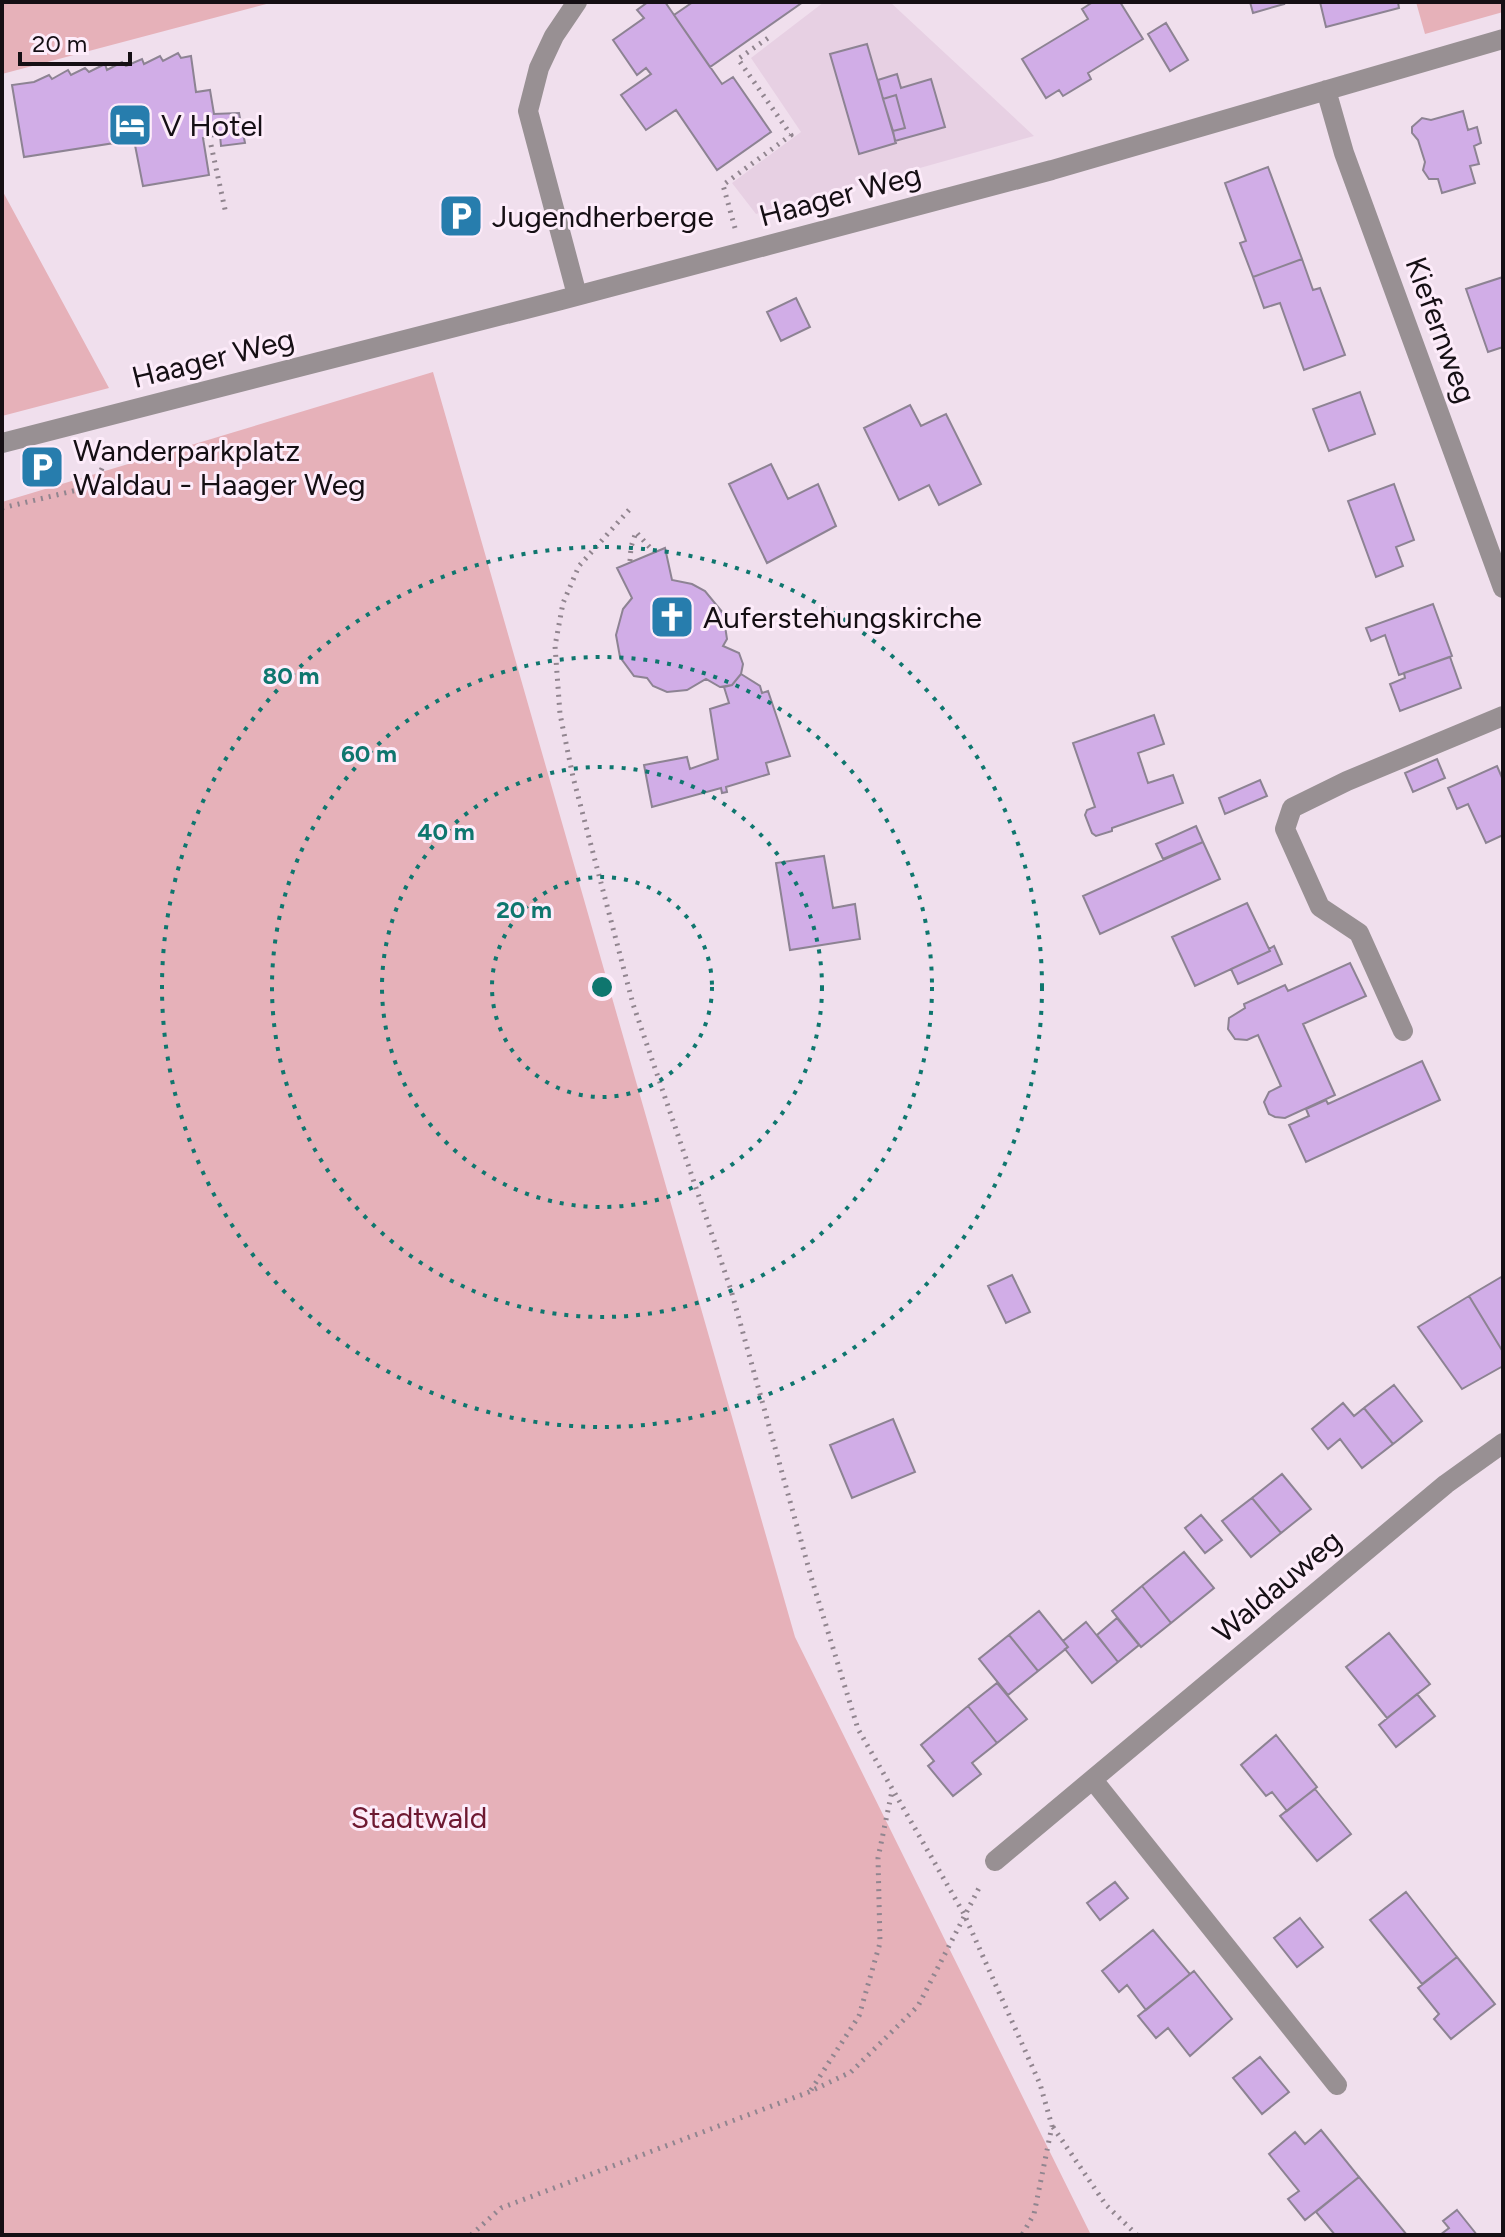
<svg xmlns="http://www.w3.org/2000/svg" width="1505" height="2237" viewBox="0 0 1505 2237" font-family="Figtree,sans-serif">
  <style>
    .built { fill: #e7d0e3 }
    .green { fill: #e6b1b9 }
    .building { fill: #d1ade7; stroke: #8d8393; stroke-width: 2 }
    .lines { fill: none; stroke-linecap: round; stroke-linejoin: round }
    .path { stroke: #91858f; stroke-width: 5; stroke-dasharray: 2 6; stroke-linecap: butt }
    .minor { stroke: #989093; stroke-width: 20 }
    .ring { fill: none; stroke: #0f766e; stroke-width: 4; stroke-dasharray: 4 8 }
    .labels { text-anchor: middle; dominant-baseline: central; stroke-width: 6; stroke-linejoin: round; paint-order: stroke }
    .poi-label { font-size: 30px; fill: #150f14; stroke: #fdecfa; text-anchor: start }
    .street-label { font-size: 30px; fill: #150f14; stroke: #fdecfa }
    .park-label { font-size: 30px; fill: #6e1931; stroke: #fdecfa }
    .centre { fill: #0f766e; stroke: #fdecfa; stroke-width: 4 }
    .ring-label { font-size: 24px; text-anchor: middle; font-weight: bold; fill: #0f766e; stroke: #fdecfa; stroke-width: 6; stroke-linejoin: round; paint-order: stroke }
  </style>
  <rect width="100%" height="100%" fill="#f0dfed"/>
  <!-- built -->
  <path class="built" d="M 824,2 L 890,2 L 1034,136 L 756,214 L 732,183 L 801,132 L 751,58 Z"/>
  <!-- green -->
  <path class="green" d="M 2,2 L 274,2 L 2,74 Z
    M 1416,2 L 1503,2 L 1503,12 L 1425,34 Z
    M 2,190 L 109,388 L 2,416 Z
    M 433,372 L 795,1637 L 1091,2235 L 2,2235 L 2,502 Z"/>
  <!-- building -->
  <path class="building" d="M 648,2 L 665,2 L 722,84 L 733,77 L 771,132 L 717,170 L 676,110 L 646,130 L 621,95 L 651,74 L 646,68 L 637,75 L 613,40 L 644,18 L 637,10 Z
    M 693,2 L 803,2 L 710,67 L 674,15 Z
    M 1093,2 L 1120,2 L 1143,39 L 1088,73 L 1091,79 L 1063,96 L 1059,90 L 1046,98 L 1022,59 L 1088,19 L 1082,9 Z
    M 1250,2 L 1283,2 L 1284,4 L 1253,13 Z
    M 1320,2 L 1398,2 L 1399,8 L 1326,27 Z
    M 1166,23 L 1188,60 L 1170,71 L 1148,34 Z
    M 867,44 L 896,143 L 859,154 L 830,54 Z
    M 178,53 L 181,58 L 191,56 L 196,92 L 210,90 L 214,114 L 239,113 L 245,143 L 221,146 L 220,135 L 203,138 L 209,175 L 143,186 L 134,140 L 24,157 L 12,85 L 34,82 L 49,75 L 52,79 L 68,70 L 71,75 L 85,68 L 89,72 L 105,64 L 107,70 L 122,62 L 126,66 L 142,59 L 144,64 L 160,56 L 163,61 Z
    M 897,74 L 901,88 L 931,79 L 945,127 L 895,141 L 893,131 L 905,128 L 896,95 L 883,99 L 878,80 Z
    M 896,95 L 905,128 L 893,131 L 883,99 Z
    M 1463,111 L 1468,130 L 1477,127 L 1481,143 L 1474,146 L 1479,164 L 1470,166 L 1475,183 L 1442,193 L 1438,179 L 1429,179 L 1423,170 L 1425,162 L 1418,140 L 1412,133 L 1412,127 L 1422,118 L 1431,120 Z
    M 1268,167 L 1302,259 L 1253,277 L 1240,243 L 1246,241 L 1225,183 Z
    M 1302,259 L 1313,290 L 1320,288 L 1345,355 L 1304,370 L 1280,303 L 1264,308 L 1253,277 Z
    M 1503,277 L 1503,347 L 1488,352 L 1466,289 Z
    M 796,298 L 810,327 L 781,341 L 767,312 Z
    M 1360,392 L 1375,434 L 1329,451 L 1313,409 Z
    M 910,405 L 921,426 L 946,414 L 981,484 L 939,505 L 929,485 L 899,500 L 864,428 Z
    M 771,464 L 788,499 L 818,484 L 836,526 L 767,563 L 729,484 Z
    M 1394,484 L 1414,540 L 1396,547 L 1403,566 L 1376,577 L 1348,501 Z
    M 665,548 L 672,580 L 692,584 L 705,591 L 723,613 L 727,639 L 723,646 L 739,653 L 743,664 L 741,674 L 732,685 L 720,687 L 706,679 L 687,690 L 667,692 L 653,686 L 647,678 L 634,676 L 620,657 L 616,635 L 623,609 L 632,598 L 617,568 Z
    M 1433,604 L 1452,656 L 1399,675 L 1385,635 L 1371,641 L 1366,628 Z
    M 1450,657 L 1461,688 L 1400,711 L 1390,684 L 1405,678 L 1404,673 Z
    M 741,674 L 760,686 L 762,693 L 768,691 L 790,756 L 766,763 L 769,774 L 726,787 L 727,792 L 722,793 L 721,788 L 652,807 L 644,765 L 687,757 L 690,769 L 718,759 L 710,709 L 729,703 L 724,687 L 732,685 Z
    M 1154,715 L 1164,744 L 1138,753 L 1148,783 L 1173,775 L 1183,803 L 1112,828 L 1112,831 L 1096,836 L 1092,833 L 1085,815 L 1087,810 L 1095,807 L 1073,743 Z
    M 1437,759 L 1445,778 L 1413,792 L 1405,773 Z
    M 1497,766 L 1503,780 L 1503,835 L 1486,843 L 1468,804 L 1457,809 L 1448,788 Z
    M 1260,780 L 1267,796 L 1225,814 L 1219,798 Z
    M 1196,826 L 1203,842 L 1163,859 L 1156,844 Z
    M 1203,842 L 1220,879 L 1100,934 L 1083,896 Z
    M 824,856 L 833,908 L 855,904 L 860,939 L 790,950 L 776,863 Z
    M 1247,903 L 1270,951 L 1195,986 L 1172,937 Z
    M 1274,946 L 1282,964 L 1238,984 L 1231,969 L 1270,951 L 1269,949 Z
    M 1350,963 L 1366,996 L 1303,1024 L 1335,1095 L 1285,1118 L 1275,1117 L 1269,1114 L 1264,1102 L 1269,1092 L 1281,1086 L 1258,1035 L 1247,1040 L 1235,1039 L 1228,1029 L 1229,1018 L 1245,1008 L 1244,1004 L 1285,985 L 1288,991 Z
    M 1422,1061 L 1440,1100 L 1306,1162 L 1289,1125 L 1309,1116 L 1306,1109 L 1326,1100 L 1328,1104 Z
    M 1012,1275 L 1030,1312 L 1006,1323 L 988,1286 Z
    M 1503,1276 L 1503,1352 L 1469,1296 Z
    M 1469,1296 L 1503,1352 L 1503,1366 L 1462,1389 L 1418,1327 Z
    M 1394,1385 L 1422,1421 L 1393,1444 L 1364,1408 Z
    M 1343,1403 L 1354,1416 L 1364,1408 L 1393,1444 L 1362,1468 L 1340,1439 L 1328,1449 L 1312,1429 Z
    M 893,1419 L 915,1472 L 852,1498 L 830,1445 Z
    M 1282,1474 L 1311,1509 L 1281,1533 L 1252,1498 Z
    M 1252,1498 L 1281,1533 L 1251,1557 L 1222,1521 Z
    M 1201,1515 L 1222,1540 L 1205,1553 L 1185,1528 Z
    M 1184,1552 L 1214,1588 L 1171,1623 L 1142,1586 Z
    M 1142,1586 L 1171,1623 L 1141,1647 L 1112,1611 Z
    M 1039,1611 L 1068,1647 L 1038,1671 L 1009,1635 Z
    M 1117,1618 L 1139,1645 L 1118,1662 L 1097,1635 Z
    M 1086,1622 L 1118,1662 L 1092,1683 L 1065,1649 L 1068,1647 L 1063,1641 Z
    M 1389,1633 L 1430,1684 L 1387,1718 L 1346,1667 Z
    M 1009,1635 L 1038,1671 L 1008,1695 L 979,1659 Z
    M 997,1683 L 1027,1719 L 997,1743 L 968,1706 Z
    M 1417,1694 L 1435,1716 L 1396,1747 L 1379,1725 Z
    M 968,1706 L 997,1743 L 972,1763 L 981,1774 L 953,1796 L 928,1766 L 934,1761 L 921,1745 Z
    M 1276,1735 L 1317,1787 L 1287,1811 L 1272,1792 L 1266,1796 L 1241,1765 Z
    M 1315,1789 L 1351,1834 L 1317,1861 L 1280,1816 Z
    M 1115,1882 L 1128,1898 L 1100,1920 L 1087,1903 Z
    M 1406,1892 L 1457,1957 L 1422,1984 L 1370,1920 Z
    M 1300,1918 L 1323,1947 L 1297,1967 L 1274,1938 Z
    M 1153,1930 L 1190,1974 L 1146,2010 L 1127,1985 L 1119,1992 L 1102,1971 Z
    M 1457,1957 L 1495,2004 L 1451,2039 L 1434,2019 L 1439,2014 L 1418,1988 Z
    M 1194,1971 L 1232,2019 L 1190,2056 L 1168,2028 L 1156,2038 L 1138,2016 Z
    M 1260,2057 L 1289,2092 L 1262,2114 L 1233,2078 Z
    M 1321,2130 L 1359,2177 L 1305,2220 L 1288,2199 L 1299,2191 L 1269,2154 L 1295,2132 L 1305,2144 Z
    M 1359,2177 L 1407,2235 L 1335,2235 L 1316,2212 Z
    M 1457,2210 L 1477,2235 L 1440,2235 L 1449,2228 L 1443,2221 Z"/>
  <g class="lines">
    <!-- path -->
    <path class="path" d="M 211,145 L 226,214
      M 735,228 L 723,185 L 791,135 L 738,59 L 768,38
      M 2,508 L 94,486 L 114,442
      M 629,510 L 579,566 L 563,603 L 555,646 L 560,714 L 573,777 L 633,1004 L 731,1290 L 812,1580 L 858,1729 L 964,1914 L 1040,2084 L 1052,2126 L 1034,2214 L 1022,2235
      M 630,561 L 631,547 L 636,532 L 653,551
      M 811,2090 L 859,2016 L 880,1943 L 878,1858 L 892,1791
      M 1053,2127 L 1106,2205 L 1137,2235
      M 471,2235 L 501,2208 L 809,2092 L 851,2072 L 918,2006 L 980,1886"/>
    <!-- minor -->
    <path class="minor" d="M 1326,90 L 1344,153 L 1503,588
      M 577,295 L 528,111 L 539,68 L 554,36 L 577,2
      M 2,443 L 561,300 L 1052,170 L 1503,39
      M 1403,1031 L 1359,933 L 1320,907 L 1285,829 L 1292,808 L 1347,781 L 1503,716
      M 1093,1780 L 1337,2085
      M 995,1861 L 1446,1484 L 1503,1443"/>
  </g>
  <!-- distance rings -->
  <g class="ring">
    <circle cx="602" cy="987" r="110"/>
    <circle cx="602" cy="987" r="220"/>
    <circle cx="602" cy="987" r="330"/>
    <circle cx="602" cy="987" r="440"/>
  </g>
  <!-- icons -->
  <defs>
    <g id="hotel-square" transform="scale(2.3)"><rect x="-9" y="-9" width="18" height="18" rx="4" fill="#277dad" stroke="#fdecfa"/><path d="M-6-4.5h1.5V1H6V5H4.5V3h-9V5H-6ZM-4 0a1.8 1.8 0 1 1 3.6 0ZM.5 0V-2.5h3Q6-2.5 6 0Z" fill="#fff"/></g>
    <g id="parking-square" transform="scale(2.3)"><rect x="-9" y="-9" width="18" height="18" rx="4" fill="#277dad" stroke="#fdecfa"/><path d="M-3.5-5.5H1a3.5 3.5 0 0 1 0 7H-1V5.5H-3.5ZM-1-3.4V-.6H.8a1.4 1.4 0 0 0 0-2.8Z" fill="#fff"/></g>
    <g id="church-square" transform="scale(2.3)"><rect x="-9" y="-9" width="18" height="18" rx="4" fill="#277dad" stroke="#fdecfa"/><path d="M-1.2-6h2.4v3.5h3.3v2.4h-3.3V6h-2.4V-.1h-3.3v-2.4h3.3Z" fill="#fff"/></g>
  </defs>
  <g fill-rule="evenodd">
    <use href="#hotel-square" x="130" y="125"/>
    <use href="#parking-square" x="461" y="216"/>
    <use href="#parking-square" x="42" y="467"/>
    <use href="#church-square" x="672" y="617"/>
  </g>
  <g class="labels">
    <!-- poi labels -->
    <g class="poi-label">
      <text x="161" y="125">V Hotel</text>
      <text x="492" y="216">Jugendherberge</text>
      <text x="73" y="450">Wanderparkplatz<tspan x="73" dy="34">Waldau - Haager Weg</tspan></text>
      <text x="703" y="617">Auferstehungskirche</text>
    </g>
    <!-- street labels -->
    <g class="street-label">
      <text transform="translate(840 195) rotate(-15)">Haager Weg</text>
      <text transform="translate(1441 330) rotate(70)">Kiefernweg</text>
      <text transform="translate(213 358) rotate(-14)">Haager Weg</text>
      <text transform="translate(1277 1586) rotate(-40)">Waldauweg</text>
    </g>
    <!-- park labels -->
    <g class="park-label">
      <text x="419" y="1817">Stadtwald</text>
    </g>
  </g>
  <circle cx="602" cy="987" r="12" class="centre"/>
  <g class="ring-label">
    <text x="291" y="684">80 m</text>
    <text x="369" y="762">60 m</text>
    <text x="446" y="840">40 m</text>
    <text x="524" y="918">20 m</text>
  </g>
  <!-- border -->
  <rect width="1505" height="2237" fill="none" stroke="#150f14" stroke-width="8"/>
  <!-- scale -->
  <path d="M20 52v12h110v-12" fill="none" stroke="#150f14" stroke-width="4"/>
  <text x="32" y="52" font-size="24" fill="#150f14" stroke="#fdecfa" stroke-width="6" paint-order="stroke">20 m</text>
</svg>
